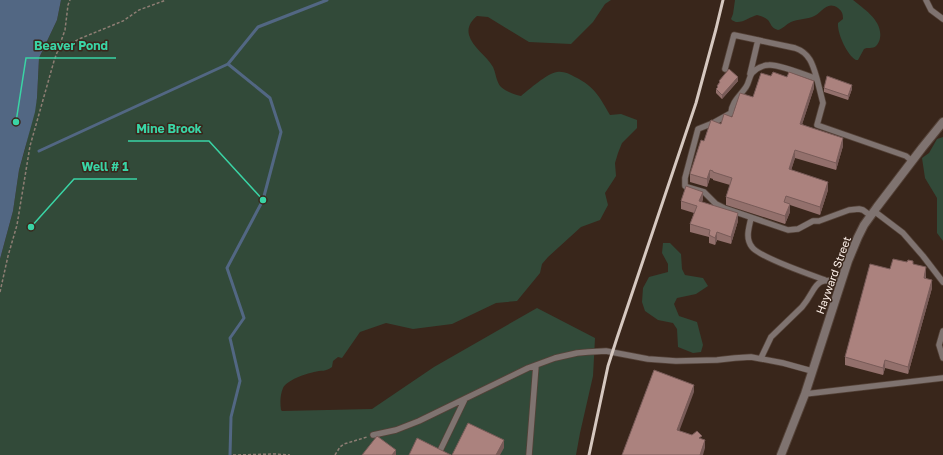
<svg xmlns="http://www.w3.org/2000/svg" width="943" height="455" viewBox="0 0 943 455" font-family="'Golos Text',sans-serif">
  <style>
    .green { fill: #324a39 }
    .water { fill: #526783 }
    .lines { fill: none; stroke-linecap: round; stroke-linejoin: round }
    .stream { stroke: #526783; stroke-width: 3 }
    .service-casing { stroke: #544238; stroke-width: 7 }
    .minor-casing { stroke: #544238; stroke-width: 10 }
    .path { stroke: #8e7e74; stroke-width: 1.5; stroke-dasharray: 3 2; stroke-linecap: butt }
    .service { stroke: #7f7370; stroke-width: 5.5 }
    .minor { stroke: #7f7370; stroke-width: 8 }
    .rail { stroke: #d6c8c0; stroke-width: 3 }
    .wall { fill: #93706c }
    .shaded-wall { fill: #785b58 }
    .building { fill: #ab827e; stroke: #785b58 }
    .labels { text-anchor: middle; dominant-baseline: central; stroke-width: 3; stroke-linejoin: round; paint-order: stroke }
    .street-label { font-size: 11px; fill: #fdf0e9; stroke: #39261b }
    .leader { fill: none; stroke: #3ad4a5; stroke-width: 1.5 }
    .callout-dot { fill: #3ad4a5; stroke: #39261b; stroke-width: 1.5 }
    .callout-label { font-size: 12px; text-anchor: middle; font-weight: bold; fill: #3ad4a5; stroke: #39261b; stroke-width: 3; stroke-linejoin: round; paint-order: stroke }
  </style>
  <rect width="100%" height="100%" fill="#39261b"/>
  <!-- green -->
  <path class="green" d="M 61,0 L 611,0 L 605,4 L 593,22 L 571,44 L 529,42 L 488,17 L 477,16 C 471,21 467,27 469,35 C 472,47 487,56 493,67 C 496,73 496,82 501,87 C 506,91 514,95 521,96 C 530,89 546,74 557,72 C 564,71 569,74 575,77 C 595,87 599,96 610,115 L 621,114 L 637,120 L 637,128 L 622,143 L 618,153 L 615,163 L 616,176 L 605,193 L 608,205 L 600,220 L 581,227 L 548,257 L 542,264 L 540,273 L 517,301 L 496,303 L 452,324 L 413,329 L 386,323 L 360,332 L 342,358 L 338,357 L 333,361 L 332,367 C 326,372 321,370 314,372 C 305,374 287,380 283,388 C 280,395 280,403 281,410 L 282,411 L 372,409 L 434,367 L 537,308 L 595,338 L 593,376 L 580,433 L 576,455 L 0,455 L 0,259 L 13,211 L 19,170 L 25,149 L 37,98 L 39,58 L 57,20 Z
    M 735,0 L 853,0 C 864,9 883,21 880,38 C 880,40 878,44 876,46 C 873,49 867,47 864,49 L 858,60 L 856,60 C 847,55 837,33 838,23 L 843,19 C 843,14 842,11 838,8 C 826,0 822,14 812,17 C 806,19 798,19 791,22 C 786,24 783,29 778,30 C 770,27 772,25 768,20 C 765,17 761,16 757,15 C 749,17 738,27 731,19 L 733,14 Z
    M 943,137 L 943,241 L 937,233 L 937,198 L 925,178 L 922,158 L 929,153 L 937,139 Z
    M 663,243 L 670,243 L 681,254 L 682,269 L 685,275 L 703,278 L 708,286 L 696,294 L 677,298 L 674,304 L 679,316 L 697,322 L 703,345 L 701,352 L 693,353 L 678,347 L 677,329 L 673,323 L 658,320 L 645,311 L 642,302 L 643,288 L 649,277 L 668,272 L 668,264 L 662,253 Z"/>
  <!-- water -->
  <path class="water" d="M 0,0 L 61,0 L 57,20 L 39,58 L 37,98 L 35,112 L 19,170 L 13,211 L 0,259 Z"/>
  <g class="lines">
    <!-- stream -->
    <path class="stream" d="M 39,151 L 228,64
      M 230,455 L 231,417 L 240,381 L 230,338 L 244,318 L 227,268 L 263,200 L 281,132 L 270,98 L 228,64 L 258,27 L 327,0"/>
    <!-- service casing -->
    <g class="service-casing">
      <path id="service" d="M 926,0 L 931,10 L 943,19
        M 725,69 L 734,35 L 795,48 C 810,53 813,65 817,79
        M 750,74 L 758,40
        M 874,211 L 903,233 L 923,256 L 943,282
        M 871,216 L 863,210 L 859,209 L 849,210 L 819,221 L 813,221 L 798,229 L 788,230 L 724,208 L 716,204 L 704,192 L 687,187 L 685,186 L 685,178 L 698,129 L 713,123 L 731,113 C 732,101 740,96 746,87 C 749,83 749,77 752,73 C 756,69 763,65 769,65 C 778,64 806,75 817,79 L 823,103 L 817,125 L 906,156 L 912,161
        M 751,218 C 749,228 745,238 752,247 C 759,257 811,275 825,280
        M 943,331 L 939,345 L 943,358
        M 761,358 L 771,337 L 802,307 C 818,288 812,276 841,282
        M 805,394 L 943,378
        M 373,435 L 396,430 L 419,421 L 528,368 L 555,358 L 577,353 L 588,352 L 606,351 L 648,359 L 676,361 L 717,360 L 735,358 L 751,357 L 783,363 L 812,371
        M 438,455 L 465,399
        M 529,455 L 536,365"/>
    </g>
    <!-- minor casing -->
    <g class="minor-casing">
      <path id="minor" d="M 781,455 L 805,394 L 848,261 L 858,237 L 864,225 L 877,207 L 922,148 L 943,122"/>
    </g>
    <!-- path -->
    <path class="path" d="M 58,51 L 79,39 L 123,21 L 139,10 L 166,0
      M 0,292 L 8,256 L 17,225 L 30,146 L 54,61 L 65,30 L 68,5 L 70,0
      M 233,455 L 275,454 L 290,455
      M 335,455 L 340,447 L 344,444 L 367,437"/>
    <!-- service -->
    <use href="#service" class="service"/>
    <!-- minor -->
    <use href="#minor" class="minor"/>
    <!-- rail -->
    <path class="rail" d="M 589,455 L 608,366 L 617,338 L 696,103 L 716,29 L 723,0"/>
  </g>
  <!-- wall -->
  <path class="wall" d="M 719,81 L 738,81 L 722,99 L 716,93 L 716,89 L 717,88 L 717,86 L 719,83 Z
    M 814,88 L 802,124 L 843,146 L 836,170 L 795,158 L 791,170 L 828,190 L 820,215 L 790,205 L 790,212 L 785,224 L 726,205 L 726,197 L 730,185 L 713,180 L 713,179 L 710,178 L 707,187 L 690,182 L 690,174 L 704,141 L 721,124 L 732,117 L 753,97 Z
    M 824,88 L 852,89 L 848,100 L 824,92 Z
    M 703,199 L 702,202 L 738,221 L 731,244 L 717,240 L 715,245 L 709,243 L 709,237 L 690,232 L 690,224 L 694,213 L 681,209 L 681,201 Z
    M 913,264 L 926,275 L 926,278 L 932,288 L 908,374 L 885,368 L 883,375 L 845,365 L 845,357 L 890,269 Z"/>
  <!-- shaded-wall -->
  <path class="shaded-wall" d="M 738,77 L 738,81 L 722,99 L 722,95 Z
    M 814,81 L 814,88 L 800,131 L 800,124 Z
    M 852,85 L 852,89 L 848,100 L 848,96 Z
    M 843,138 L 843,146 L 836,170 L 836,163 Z
    M 795,150 L 795,158 L 789,177 L 789,169 Z
    M 710,170 L 710,178 L 707,187 L 707,179 Z
    M 828,182 L 828,190 L 820,215 L 820,207 Z
    M 703,192 L 703,199 L 699,209 L 699,201 Z
    M 790,204 L 790,212 L 785,224 L 785,216 Z
    M 738,213 L 738,221 L 731,244 L 731,237 Z
    M 717,232 L 717,240 L 715,245 L 715,238 Z
    M 926,267 L 926,275 L 924,286 L 924,278 Z
    M 932,280 L 932,288 L 908,374 L 908,367 Z
    M 885,360 L 885,368 L 883,375 L 883,368 Z
    M 694,385 L 694,392 L 677,437 L 677,430 Z
    M 504,440 L 504,448 L 500,455 L 496,455 Z
    M 705,440 L 705,448 L 703,455 L 700,455 Z
    M 396,450 L 396,455 L 392,455 Z"/>
  <!-- building -->
  <path class="building" d="M 729,69 L 738,77 L 722,95 L 716,89 L 718,87 L 717,86 L 720,82 L 719,81 Z
    M 773,72 L 787,77 L 789,72 L 814,81 L 800,124 L 843,138 L 836,163 L 795,150 L 789,169 L 828,182 L 820,207 L 786,196 L 784,202 L 790,204 L 785,216 L 726,197 L 732,178 L 713,172 L 713,171 L 710,170 L 707,179 L 690,174 L 701,140 L 704,141 L 711,120 L 721,124 L 724,114 L 732,117 L 740,93 L 753,97 L 761,73 L 771,76 Z
    M 827,76 L 852,85 L 848,96 L 824,88 Z
    M 686,186 L 703,192 L 699,201 L 738,213 L 731,237 L 717,232 L 715,238 L 709,235 L 710,230 L 690,224 L 697,206 L 681,201 Z
    M 893,259 L 907,262 L 908,260 L 913,261 L 913,264 L 926,267 L 924,278 L 932,280 L 908,367 L 885,360 L 883,368 L 845,357 L 870,264 L 890,269 Z
    M 654,370 L 694,385 L 677,430 L 692,435 L 697,431 L 702,436 L 699,438 L 705,440 L 700,455 L 622,455 Z
    M 468,423 L 504,440 L 496,455 L 452,455 Z
    M 377,436 L 396,450 L 392,455 L 362,455 Z
    M 417,438 L 451,455 L 409,455 Z"/>
  <g class="labels">
    <!-- street labels -->
    <g class="street-label">
      <text transform="translate(833 275) rotate(-70)">Hayward Street</text>
    </g>
  </g>
  <!-- callouts -->
  <path class="leader" d="M16 122L26 58H116M263 200L209 141H128M31 227L74 179H137"/>
  <g class="callout-dot">
    <circle cx="16" cy="122" r="4"/>
    <circle cx="263" cy="200" r="4"/>
    <circle cx="31" cy="227" r="4"/>
  </g>
  <g class="callout-label">
    <text x="71" y="50">Beaver Pond</text>
    <text x="169" y="133">Mine Brook</text>
    <text x="105" y="171">Well # 1</text>
  </g>
</svg>
